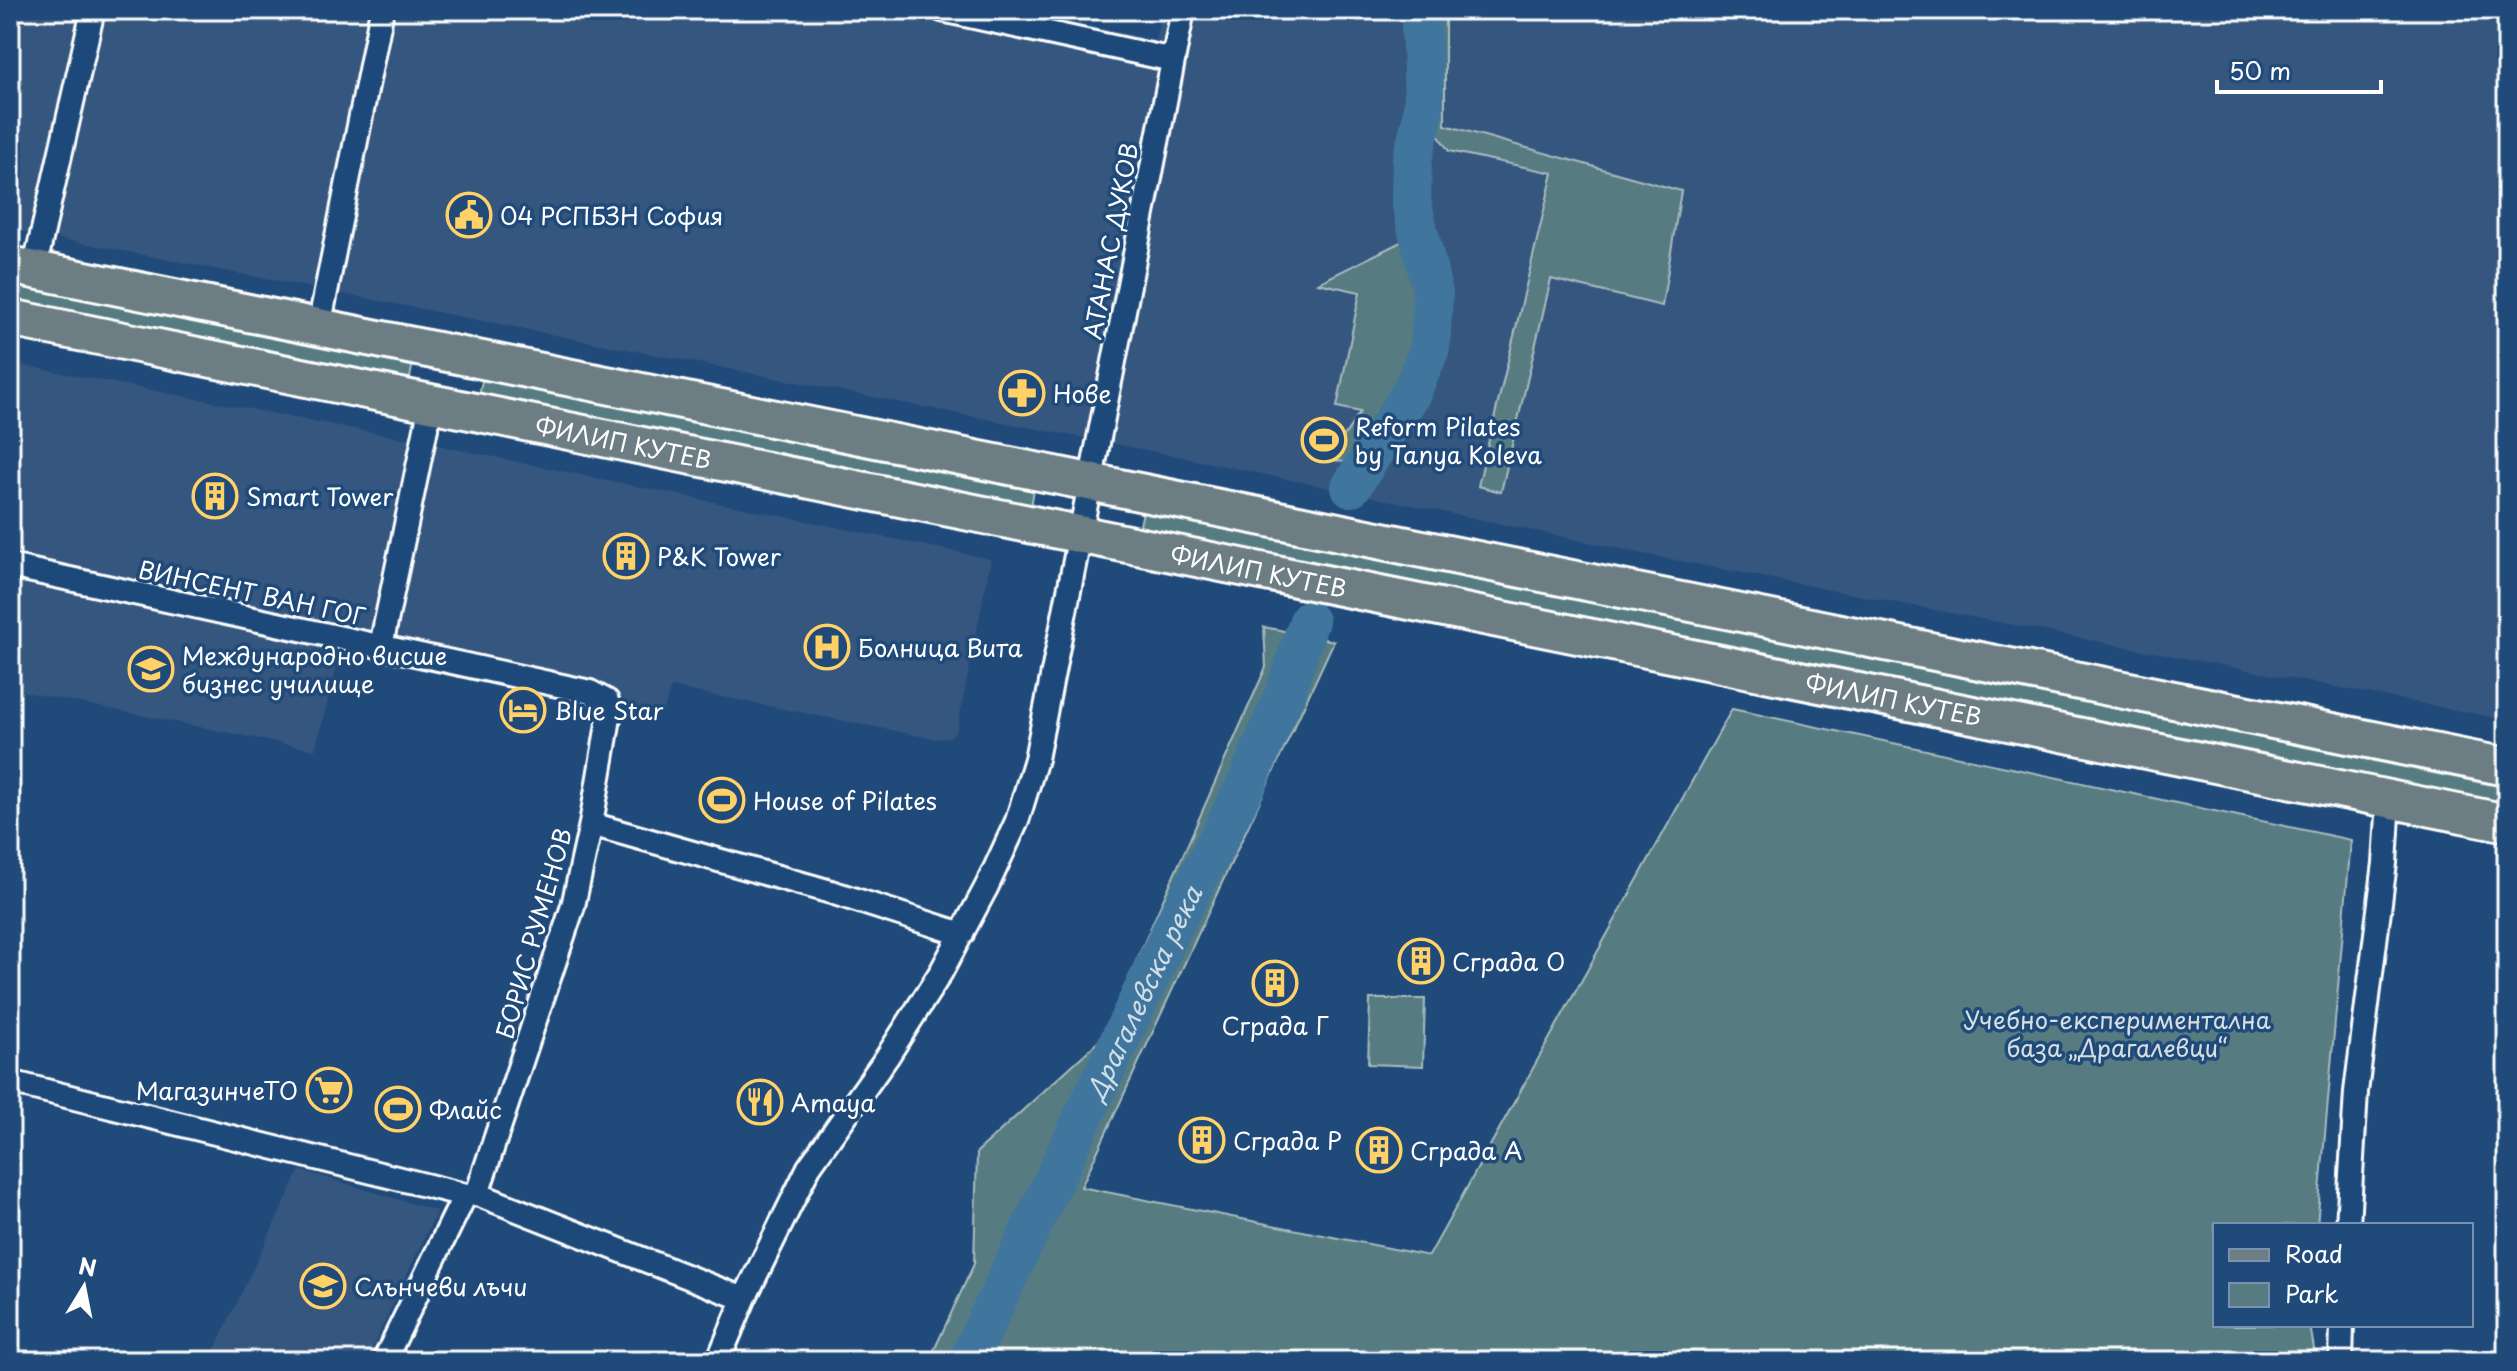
<svg xmlns="http://www.w3.org/2000/svg" width="2517" height="1371" viewBox="0 0 2517 1371" font-family="'Playpen Sans',sans-serif">
  <style>
    .built { fill: #36577f }
    .green { fill: #567b81; stroke: #aabdc0; stroke-width: 2 }
    .lines { fill: none; stroke-linecap: round; stroke-linejoin: round }
    .river { stroke: #40769d; stroke-width: 40 }
    .minor-casing { stroke: #fff; stroke-width: 28 }
    .primary-casing { stroke: #fff; stroke-width: 42 }
    .minor { stroke: #1f4a7a; stroke-width: 22 }
    .primary { stroke: #6c7e84; stroke-width: 36 }
    .labels { text-anchor: middle; dominant-baseline: central; stroke-width: 7; stroke-linejoin: round; paint-order: stroke }
    .poi-label { font-size: 24px; fill: #fff; stroke: #1f4a7a; text-anchor: start }
    .street-label { font-size: 24px; fill: #fff; stroke: #1f4a7a }
    .park-label { font-size: 24px; fill: #d5dee0; stroke: #1f4a7a }
    .water-label { font-size: 26px; font-style: italic; fill: #cfdde6; stroke: #1f4a7a }
  </style>
  <rect width="100%" height="100%" fill="#1f4a7a"/>
  <filter id="ink" filterUnits="userSpaceOnUse"><feTurbulence type="fractalNoise" baseFrequency=".0125" numOctaves="2"/><feDisplacementMap in="SourceGraphic" scale="16" xChannelSelector="R" yChannelSelector="G"/><feConvolveMatrix kernelMatrix="1 2 1 2 8 2 1 2 1" color-interpolation-filters="sRGB"/></filter>
  <g filter="url(#ink)">
    <!-- built -->
    <path class="built" d="M 10,10 L 1016,10 L 1155,40 L 1162,10 L 2507,10 L 2507,720 L 1659,557 L 1181,457 L 10,229 Z
      M 10,363 L 407,439 L 991,559 L 957,730 L 950,737 L 936,739 L 671,687 L 663,712 L 341,650 L 315,750 L 10,689 Z
      M 300,1170 L 437,1211 L 366,1361 L 209,1361 Z"/>
    <!-- green -->
    <path class="green" d="M 1433,10 L 1451,10 L 1445,20 L 1445,125 L 1681,191 L 1662,306 L 1551,279 L 1501,492 L 1478,486 L 1553,173 L 1449,151 L 1430,123 L 1429,20 Z
      M 1411,237 C 1429,286 1434,339 1408,387 C 1393,414 1372,438 1354,464 L 1329,459 L 1360,412 L 1337,407 L 1360,292 L 1318,283 Z
      M 10,281 L 413,363 L 408,387 L 10,306 Z
      M 483,376 L 1034,489 L 1030,513 L 478,400 Z
      M 1143,511 L 2507,788 L 2507,815 L 1138,535 Z
      M 1264,627 L 1334,641 L 1081,1187 L 1429,1256 L 1732,709 L 2351,840 L 2317,1225 L 2215,1225 L 2215,1325 L 2310,1325 L 2316,1361 L 929,1361 L 974,1264 L 977,1152 L 1102,1038 L 1266,667 Z
      M 1370,999 L 1425,999 L 1423,1066 L 1368,1064 Z"/>
    <g class="lines">
      <!-- river -->
      <g class="river">
        <path d="M 1351,487 L 1410,395 L 1430,348 L 1433,294 L 1411,201 L 1412,160 L 1422,120 L 1424,97 L 1421,25 L 1425,10"/>
        <path id="s1" d="M 968,1361 L 1178,917 L 1247,783 L 1285,693 L 1309,621"/>
      </g>
      <!-- minor casing -->
      <g class="minor-casing">
        <path id="minor" d="M 942,10 L 1173,60
          M 34,270 L 93,10
          M 319,327 L 382,10
          M 10,566 L 590,692 L 607,701 L 610,712 L 591,824 L 573,906 L 477,1194
          M 381,646 L 431,404
          M 591,824 L 831,892 L 962,934
          M 10,1082 L 465,1195 L 477,1194 L 744,1299
          M 2348,1225 L 2356,1092 L 2385,863 L 2389,799
          M 384,1361 L 465,1195
          M 718,1361 L 744,1299 L 809,1167 L 887,1057 L 941,972 L 987,886 L 1017,821 L 1036,759 L 1183,10
          M 2341,1361 L 2342,1325"/>
      </g>
      <!-- primary casing -->
      <g class="primary-casing">
        <g id="primary">
          <path d="M 10,265 L 2507,767"/>
          <path id="s2" d="M 10,318 L 2507,823"/>
        </g>
      </g>
      <!-- minor -->
      <use href="#minor" class="minor"/>
      <!-- primary -->
      <use href="#primary" class="primary"/>
    </g>
  </g>
  <!-- icons -->
  <defs>
    <g id="civic-ring" transform="scale(2.3)"><circle r="9.5" fill="#1f4a7a" stroke="#ffd166" stroke-width="1.5"/><path d="M-.6-6.5H3V-4.5H.6V-3L4-1V1h2V6H-6V1h2V-1L-.6-3ZM-1.2 2.5V6h2.4V2.5Z" fill="#ffd166"/></g>
    <g id="pharmacy-ring" transform="scale(2.3)"><circle r="9.5" fill="#1f4a7a" stroke="#ffd166" stroke-width="1.5"/><path d="M-2-6h4v4h4v4h-4v4h-4v-4h-4v-4h4Z" fill="#ffd166"/></g>
    <g id="stadium-ring" transform="scale(2.3)"><circle r="9.5" fill="#1f4a7a" stroke="#ffd166" stroke-width="1.5"/><path d="M0-5a6.5 5 0 1 0 0 10a6.5 5 0 1 0 0-10ZM-3.5-1.8h7v3.6h-7Z" fill="#ffd166"/></g>
    <g id="building-ring" transform="scale(2.3)"><circle r="9.5" fill="#1f4a7a" stroke="#ffd166" stroke-width="1.5"/><path d="M-4-6H4V6H1V3H-1V6H-4ZM-2.5-4.3h1.7v1.8h-1.7ZM.8-4.3h1.7v1.8H.8ZM-2.5-1h1.7V.8h-1.7ZM.8-1h1.7V.8H.8Z" fill="#ffd166"/></g>
    <g id="hospital-ring" transform="scale(2.3)"><circle r="9.5" fill="#1f4a7a" stroke="#ffd166" stroke-width="1.5"/><path d="M-5-5h3v3.5h4V-5h3V5h-3V1.5h-4V5h-3Z" fill="#ffd166"/></g>
    <g id="school-ring" transform="scale(2.3)"><circle r="9.5" fill="#1f4a7a" stroke="#ffd166" stroke-width="1.5"/><path d="M0-5L7-2L0 1L-7-2ZM-4 1L0 2.5L4 1V4Q0 6-4 4Z" fill="#ffd166"/></g>
    <g id="hotel-ring" transform="scale(2.3)"><circle r="9.5" fill="#1f4a7a" stroke="#ffd166" stroke-width="1.5"/><path d="M-6-4.5h1.5V1H6V5H4.5V3h-9V5H-6ZM-4 0a1.8 1.8 0 1 1 3.6 0ZM.5 0V-2.5h3Q6-2.5 6 0Z" fill="#ffd166"/></g>
    <g id="supermarket-ring" transform="scale(2.3)"><circle r="9.5" fill="#1f4a7a" stroke="#ffd166" stroke-width="1.5"/><path d="M-6-5.5h2.5l.6 2H6L4.5 2H-2.5L-4.4-4H-6ZM-1.5 3.2a1.3 1.3 0 1 0 .1 0ZM3 3.2a1.3 1.3 0 1 0 .1 0Z" fill="#ffd166"/></g>
    <g id="restaurant-ring" transform="scale(2.3)"><circle r="9.5" fill="#1f4a7a" stroke="#ffd166" stroke-width="1.5"/><path d="M-5-6h1v4h1v-4h1v4h1v-4h1v5L-1.5 .5V6h-2V.5L-5-1ZM5-6V6H3V1.5H1.5Q1.5-4 5-6Z" fill="#ffd166"/></g>
  </defs>
  <g fill-rule="evenodd">
    <use href="#civic-ring" x="469" y="215"/>
    <use href="#pharmacy-ring" x="1022" y="393"/>
    <use href="#stadium-ring" x="1324" y="440"/>
    <use href="#building-ring" x="215" y="496"/>
    <use href="#building-ring" x="626" y="556"/>
    <use href="#hospital-ring" x="827" y="647"/>
    <use href="#school-ring" x="151" y="669"/>
    <use href="#hotel-ring" x="523" y="710"/>
    <use href="#stadium-ring" x="722" y="800"/>
    <use href="#building-ring" x="1421" y="961"/>
    <use href="#building-ring" x="1275" y="983"/>
    <use href="#supermarket-ring" x="329" y="1090"/>
    <use href="#restaurant-ring" x="760" y="1102"/>
    <use href="#stadium-ring" x="398" y="1109"/>
    <use href="#building-ring" x="1202" y="1140"/>
    <use href="#building-ring" x="1379" y="1150"/>
    <use href="#school-ring" x="323" y="1286"/>
  </g>
  <g class="labels">
    <!-- poi labels -->
    <g class="poi-label">
      <text x="500" y="215">04 РСПБЗН София</text>
      <text x="1053" y="393">Нове</text>
      <text x="1355" y="426">Reform Pilates<tspan x="1355" dy="28">by Tanya Koleva</tspan></text>
      <text x="246" y="496">Smart Tower</text>
      <text x="657" y="556">P&amp;K Tower</text>
      <text x="858" y="647">Болница Вита</text>
      <text x="182" y="655">Международно висше<tspan x="182" dy="28">бизнес училище</tspan></text>
      <text x="554" y="710">Blue Star</text>
      <text x="753" y="800">House of Pilates</text>
      <text x="1452" y="961">Сграда О</text>
      <text x="1275" y="1025" text-anchor="middle">Сграда Г</text>
      <text x="298" y="1090" text-anchor="end">МагазинчеТО</text>
      <text x="791" y="1102">Amaya</text>
      <text x="429" y="1109">Флайс</text>
      <text x="1233" y="1140">Сграда Р</text>
      <text x="1410" y="1150">Сграда А</text>
      <text x="354" y="1286">Слънчеви лъчи</text>
    </g>
    <!-- street labels -->
    <g class="street-label">
      <text transform="translate(1110 241) rotate(-79)">АТАНАС ДУКОВ</text>
      <text stroke="none"><textPath href="#s2" startOffset="626">ФИЛИП КУТЕВ</textPath></text>
      <text stroke="none"><textPath href="#s2" startOffset="1274">ФИЛИП КУТЕВ</textPath></text>
      <text transform="translate(252 592) rotate(12)">ВИНСЕНТ ВАН ГОГ</text>
      <text stroke="none"><textPath href="#s2" startOffset="1922">ФИЛИП КУТЕВ</textPath></text>
      <text transform="translate(533 933) rotate(-74)">БОРИС РУМЕНОВ</text>
    </g>
    <!-- park labels -->
    <g class="park-label">
      <text x="2117" y="1019">Учебно-експериментална<tspan x="2117" dy="28">база „Драгалевци“</tspan></text>
    </g>
    <!-- water labels -->
    <g class="water-label">
      <text stroke="none"><textPath href="#s1" startOffset="408">Драгалевска река</textPath></text>
    </g>
  </g>
  <!-- margin -->
  <rect width="2517" height="1371" fill="none" stroke="#1f4a7a" stroke-width="40"/>
  <rect x="20" y="20" width="2477" height="1331" fill="none" stroke="#fff" stroke-width="3" filter="url(#ink)"/>
  <!-- legend -->
  <rect x="2213" y="1223" width="260" height="104" fill="#1f4a7a" stroke="#7992af" stroke-width="2"/>
  <rect x="2229" y="1249" width="40" height="12" fill="#6c7e84" stroke="#7992af" stroke-width="2"/>
  <text x="2285" y="1263" font-size="24" fill="#ffffff">Road</text>
  <rect x="2229" y="1283" width="40" height="24" fill="#567b81" stroke="#7992af" stroke-width="2"/>
  <text x="2285" y="1303" font-size="24" fill="#ffffff">Park</text>
  <!-- north arrow -->
  <g transform="translate(84 1287) rotate(10)" stroke="#1f4a7a" stroke-width="6" paint-order="stroke">
  <path d="M0-6L14 30L0 20L-14 30Z" fill="#ffffff"/>
  <text y="-12" font-size="22" font-weight="bold" text-anchor="middle" fill="#ffffff">N</text>
  </g>
  <!-- scale -->
  <path d="M2217 80v12h164v-12" fill="none" stroke="#ffffff" stroke-width="4"/>
  <text x="2229" y="80" font-size="24" fill="#ffffff" stroke="#1f4a7a" stroke-width="6" paint-order="stroke">50 m</text>
</svg>
